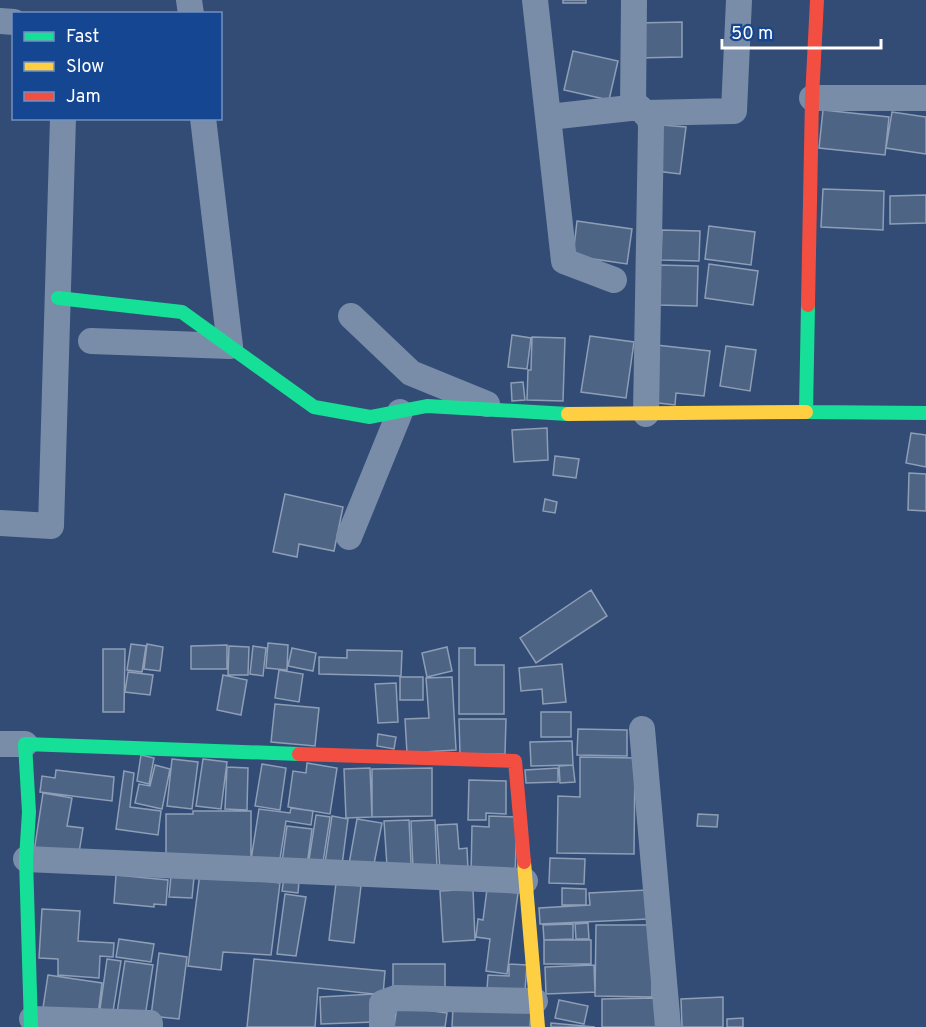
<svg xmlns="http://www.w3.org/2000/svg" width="926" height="1027" viewBox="0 0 926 1027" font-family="Overpass,sans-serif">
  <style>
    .building { fill: #4e6484; stroke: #8e9eb6; stroke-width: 1.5 }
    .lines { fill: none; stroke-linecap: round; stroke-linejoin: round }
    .street { stroke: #798da8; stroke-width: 26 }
    .fast { stroke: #16e098; stroke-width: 14 }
    .slow { stroke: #ffcf43; stroke-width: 14 }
    .jam { stroke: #f24e42; stroke-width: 14 }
  </style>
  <rect width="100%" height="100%" fill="#324c75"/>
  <!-- building -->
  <path class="building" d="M 563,0 L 586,0 L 586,3 L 563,3 Z
    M 682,22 L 682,57 L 637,58 L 636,23 Z
    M 573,51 L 618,61 L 609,100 L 564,90 Z
    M 823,110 L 889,117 L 885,155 L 819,148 Z
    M 892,112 L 926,117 L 926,154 L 886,148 Z
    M 662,125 L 686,127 L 680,174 L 656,171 Z
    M 823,189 L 884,191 L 883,230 L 821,227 Z
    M 926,195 L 926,223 L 890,224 L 890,196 Z
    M 577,221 L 632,229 L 627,264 L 573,256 Z
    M 709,226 L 755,232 L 751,265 L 705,259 Z
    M 662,230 L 700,231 L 699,261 L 661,260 Z
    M 709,264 L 758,271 L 753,305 L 705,298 Z
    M 659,265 L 698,266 L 697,306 L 658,305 Z
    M 512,335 L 531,338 L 527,369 L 508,367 Z
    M 590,336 L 634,342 L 626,398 L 581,392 Z
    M 532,337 L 565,338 L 563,401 L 527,400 L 528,370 L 531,370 Z
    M 656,345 L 710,351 L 704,396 L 676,393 L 675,405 L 650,402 Z
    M 726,346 L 756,350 L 750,391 L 720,386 Z
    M 523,382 L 525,400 L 512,401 L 511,383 Z
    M 547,428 L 548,460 L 514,462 L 512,430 Z
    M 911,433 L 926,435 L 926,467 L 906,463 Z
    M 555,456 L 579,459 L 576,478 L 553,475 Z
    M 909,473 L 926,474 L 926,511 L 908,510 Z
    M 285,494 L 343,507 L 334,551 L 299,544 L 297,557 L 273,552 Z
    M 545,499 L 557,502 L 555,513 L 543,511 Z
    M 591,590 L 607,616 L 536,663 L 520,638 Z
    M 268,643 L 288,645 L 287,670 L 266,668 Z
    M 131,644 L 146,646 L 142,672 L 127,670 Z
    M 147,644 L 163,647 L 160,671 L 144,669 Z
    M 227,645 L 227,669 L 191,669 L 191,646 Z
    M 229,646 L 249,647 L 248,675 L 228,675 Z
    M 253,646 L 266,648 L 263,676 L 250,674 Z
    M 447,647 L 452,671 L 427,677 L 422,653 Z
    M 292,648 L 316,653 L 313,671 L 288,666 Z
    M 459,648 L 475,648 L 475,665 L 504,665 L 504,714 L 459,714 Z
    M 103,649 L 125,649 L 124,712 L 103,712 Z
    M 347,650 L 402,651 L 401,676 L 319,674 L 319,657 L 347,658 Z
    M 562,664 L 566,702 L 543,704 L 542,689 L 521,691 L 519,668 Z
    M 279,670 L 303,674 L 299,702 L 275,698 Z
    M 128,672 L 153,675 L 150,695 L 125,692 Z
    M 223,675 L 247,680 L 241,715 L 217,710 Z
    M 400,677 L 423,677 L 423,700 L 400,700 Z
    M 452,677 L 456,750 L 407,753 L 405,719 L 429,718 L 426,678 Z
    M 396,683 L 398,722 L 378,723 L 375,684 Z
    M 275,704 L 319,708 L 315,746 L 271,742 Z
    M 541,712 L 571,712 L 571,737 L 541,737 Z
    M 459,719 L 506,719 L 505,754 L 460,754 Z
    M 578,729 L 627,730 L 627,756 L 577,755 Z
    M 378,734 L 396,737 L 394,749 L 377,746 Z
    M 572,741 L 573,765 L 531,766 L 530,742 Z
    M 141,755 L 154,758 L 149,784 L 137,781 Z
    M 580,757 L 635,758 L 634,854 L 557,853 L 558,796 L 580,797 Z
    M 172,759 L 198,762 L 192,809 L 167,806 Z
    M 203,759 L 227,762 L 221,809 L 196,806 Z
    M 307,763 L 337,768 L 330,814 L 288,807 L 293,771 L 306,773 Z
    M 262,764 L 286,768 L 280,810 L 255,806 Z
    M 155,765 L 170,769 L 162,809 L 135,803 L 139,784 L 150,786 Z
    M 573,765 L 575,782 L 560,783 L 559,766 Z
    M 227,767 L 248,768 L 247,810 L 225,809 Z
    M 370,768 L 372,817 L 346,818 L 344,769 Z
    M 432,768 L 432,816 L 372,817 L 372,769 Z
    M 558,768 L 558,782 L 526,783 L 525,770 Z
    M 56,770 L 114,777 L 112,801 L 40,792 L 42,776 L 55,778 Z
    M 124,771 L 134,773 L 130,807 L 161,811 L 158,835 L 116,829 Z
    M 469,780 L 506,781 L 506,814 L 486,813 L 486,820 L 468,820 Z
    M 43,793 L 72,798 L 67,826 L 83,828 L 78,859 L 34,852 Z
    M 291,808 L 313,811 L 311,825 L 286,821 L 279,865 L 251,860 L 259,809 L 290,813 Z
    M 193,811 L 251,811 L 251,861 L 166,855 L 166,814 L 193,814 Z
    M 698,814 L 718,815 L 717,827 L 697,826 Z
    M 316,815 L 330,817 L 323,862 L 309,860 Z
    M 332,816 L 348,819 L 342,865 L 325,863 Z
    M 489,816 L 517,817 L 515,876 L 471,875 L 472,826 L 489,827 Z
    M 357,819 L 382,823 L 373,869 L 349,864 Z
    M 409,820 L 411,864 L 387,866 L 384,821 Z
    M 435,820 L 437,868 L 413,869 L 411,821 Z
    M 457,824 L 459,849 L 467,848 L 468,870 L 440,871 L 437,825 Z
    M 287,826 L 312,829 L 307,865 L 282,862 Z
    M 550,858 L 585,859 L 584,884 L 549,883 Z
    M 200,873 L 280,883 L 271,955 L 223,952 L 221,970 L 188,966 Z
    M 116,875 L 168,880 L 166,905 L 154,904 L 154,907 L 114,903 Z
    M 171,876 L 194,877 L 192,898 L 169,897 Z
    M 284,878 L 299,881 L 298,893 L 282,891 Z
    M 336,883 L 361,886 L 354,943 L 329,940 Z
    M 562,888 L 586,889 L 586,905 L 562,905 Z
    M 473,889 L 475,940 L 443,942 L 440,891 Z
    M 487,889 L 518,893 L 507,974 L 486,971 L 490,939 L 476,937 L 478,919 L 483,920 Z
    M 647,890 L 648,919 L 540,924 L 539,908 L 590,905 L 589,893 Z
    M 285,894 L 306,897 L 296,956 L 277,954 Z
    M 42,909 L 80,911 L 78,941 L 114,943 L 113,957 L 100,956 L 99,978 L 58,975 L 58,959 L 39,958 Z
    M 588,923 L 589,939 L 576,939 L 575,924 Z
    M 573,924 L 573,939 L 544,940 L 543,925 Z
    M 596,925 L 653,925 L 652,997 L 595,996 Z
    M 119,939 L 154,944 L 151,962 L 116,957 Z
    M 544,940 L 591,940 L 591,964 L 544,964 Z
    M 159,953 L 187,957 L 179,1019 L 151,1016 Z
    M 107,959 L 121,961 L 112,1018 L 99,1016 Z
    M 254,959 L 385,971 L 383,995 L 318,988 L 315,1027 L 247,1027 Z
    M 125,961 L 153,965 L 145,1017 L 117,1013 Z
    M 393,964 L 445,964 L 445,989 L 393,988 Z
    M 509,964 L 527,965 L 525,990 L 487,989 L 488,975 L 509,976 Z
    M 594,965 L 595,992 L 546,994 L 545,967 Z
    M 48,975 L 102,983 L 98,1015 L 43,1008 Z
    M 373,994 L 374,1022 L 321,1024 L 320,997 Z
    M 723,997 L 723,1027 L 682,1027 L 681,999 Z
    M 658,998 L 659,1027 L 602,1027 L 602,999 Z
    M 559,1000 L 588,1006 L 584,1024 L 555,1018 Z
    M 397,1006 L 447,1013 L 445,1027 L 394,1027 Z
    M 453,1007 L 531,1011 L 530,1027 L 452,1027 Z
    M 743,1018 L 743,1027 L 727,1027 L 727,1019 Z
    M 551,1023 L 595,1027 L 551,1027 Z"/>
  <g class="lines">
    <!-- street -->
    <path class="street" d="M 189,0 L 191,14
      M 535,0 L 564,261 L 614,280
      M 0,21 L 14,22
      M 812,98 L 926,98
      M 633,108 L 634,0
      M 646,113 L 734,111 L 739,0
      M 549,117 L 639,107 L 650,119 L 651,127 L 646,414
      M 351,316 L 411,373 L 487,404
      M 91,341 L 230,346 L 203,118
      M 0,523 L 51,526 L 63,118
      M 349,537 L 400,412
      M 642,729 L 668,1027
      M 0,744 L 25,744
      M 26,859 L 525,881
      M 32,1019 L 150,1023 L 150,1027
      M 382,1027 L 382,1003 L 396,998 L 535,1001"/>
    <!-- fast -->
    <path class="fast" d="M 58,298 L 182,312 L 314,407 L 370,417 L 427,406 L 568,414
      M 808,305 L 806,412 L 926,413
      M 31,1027 L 26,859 L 29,812 L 25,744 L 299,754"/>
    <!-- slow -->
    <path class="slow" d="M 568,414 L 806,412
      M 524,862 L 538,1027"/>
    <!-- jam -->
    <path class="jam" d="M 808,305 L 812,98 L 817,0
      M 299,754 L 515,761 L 524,862"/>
  </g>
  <!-- legend -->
  <rect x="12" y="12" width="210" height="108" fill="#154692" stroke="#7390be" stroke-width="1.5"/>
  <rect x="24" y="32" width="30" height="9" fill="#16e098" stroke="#7390be" stroke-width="1.5"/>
  <text x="66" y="42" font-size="18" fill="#ffffff">Fast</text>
  <rect x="24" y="62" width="30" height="9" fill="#ffcf43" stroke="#7390be" stroke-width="1.5"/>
  <text x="66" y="72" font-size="18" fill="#ffffff">Slow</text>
  <rect x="24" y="92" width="30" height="9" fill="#f24e42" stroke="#7390be" stroke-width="1.5"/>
  <text x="66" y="102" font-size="18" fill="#ffffff">Jam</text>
  <!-- scale -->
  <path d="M722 39v9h159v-9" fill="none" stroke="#ffffff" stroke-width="3"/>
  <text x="731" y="39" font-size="18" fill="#ffffff" stroke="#154692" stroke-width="4.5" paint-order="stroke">50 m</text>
</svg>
